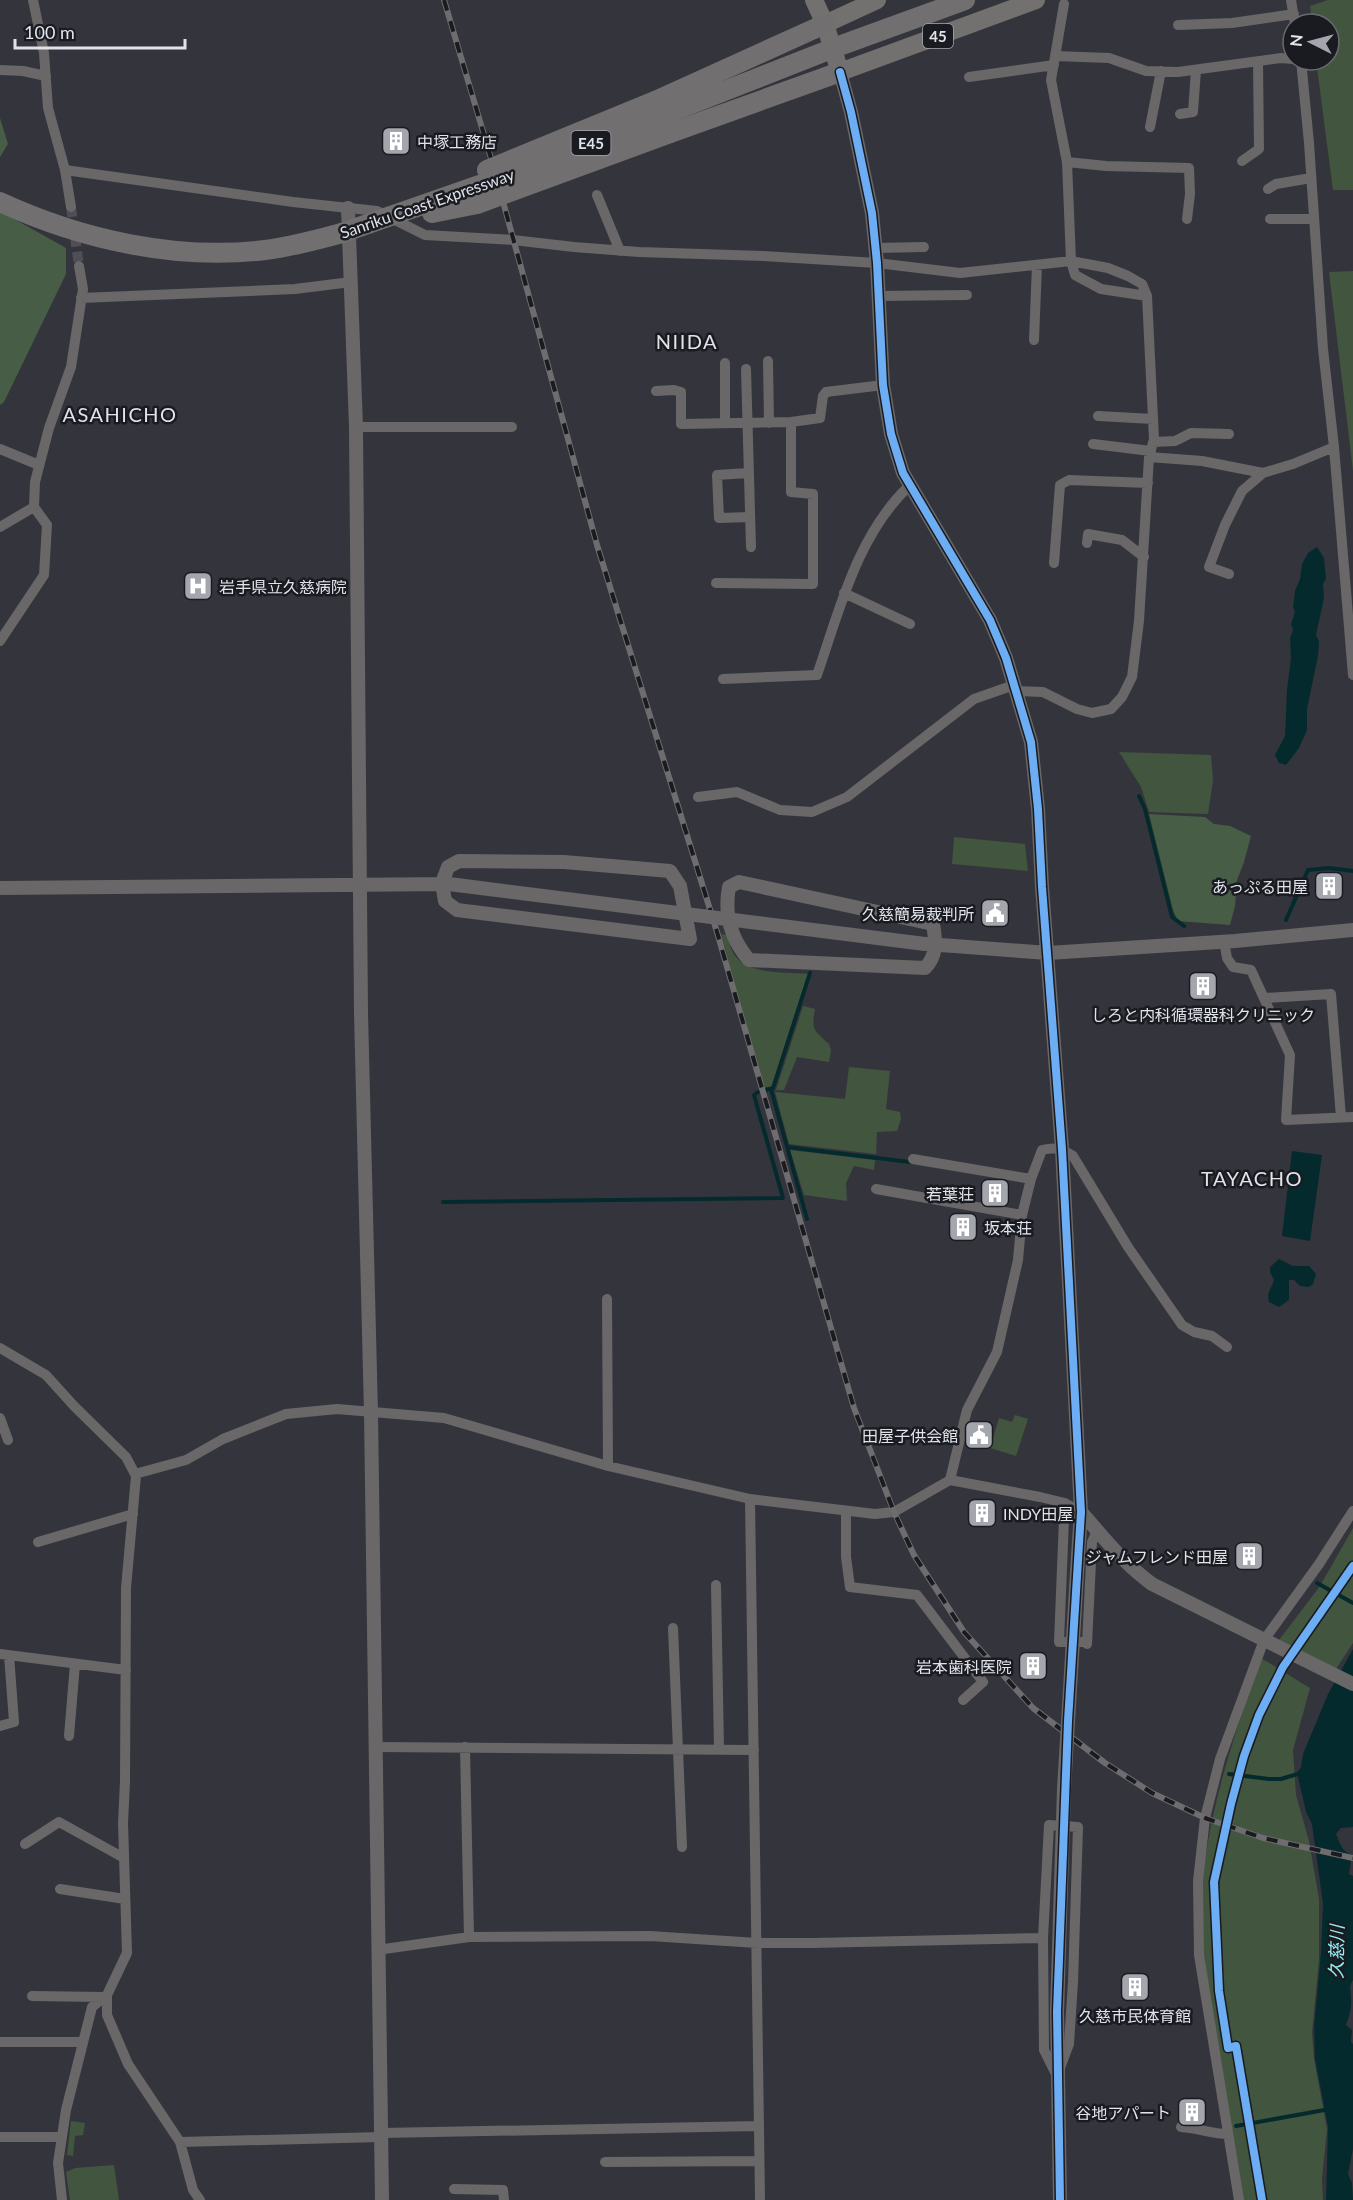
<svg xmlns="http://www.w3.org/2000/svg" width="1353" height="2200" viewBox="0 0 1353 2200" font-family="Lato,'Noto Sans JP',sans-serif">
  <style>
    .green { fill: #41553f }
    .forest { fill: #475d45 }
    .water { fill: #052a2d }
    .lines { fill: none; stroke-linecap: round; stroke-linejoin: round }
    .stream { stroke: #052a2d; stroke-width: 4 }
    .minor-tunnel { stroke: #4e4f56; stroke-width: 10; stroke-dasharray: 10 5; stroke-linecap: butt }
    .minor { stroke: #696768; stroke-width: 10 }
    .tertiary { stroke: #696768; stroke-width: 14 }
    .trunk { stroke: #737070; stroke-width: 18 }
    .motorway { stroke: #716f6f; stroke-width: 20 }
    .rail-casing { stroke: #6e6c6e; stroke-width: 6 }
    .rail { stroke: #191b20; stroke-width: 4; stroke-dasharray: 11; stroke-linecap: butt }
    .tertiary-bridge { stroke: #696768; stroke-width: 14 }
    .motorway-bridge { stroke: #716f6f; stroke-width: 20 }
    .cycleway-casing { stroke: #191b20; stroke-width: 11 }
    .cycleway { stroke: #6dadf4; stroke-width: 8 }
    .labels { text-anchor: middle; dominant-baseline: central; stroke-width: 5; stroke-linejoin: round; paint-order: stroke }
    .shield { fill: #191b20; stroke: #a5a7ae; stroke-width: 1.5 }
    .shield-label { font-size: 15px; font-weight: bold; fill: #e1e3eb }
    .poi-label { font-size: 16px; fill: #e1e3eb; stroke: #191b20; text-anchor: end }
    .street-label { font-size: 16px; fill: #e1e3eb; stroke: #191b20 }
    .water-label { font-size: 18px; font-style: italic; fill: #96edf3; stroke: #191b20 }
    .quarter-label { font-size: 20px; letter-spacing: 1.5px; fill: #e1e3eb; stroke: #191b20 }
  </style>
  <rect width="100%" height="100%" fill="#34353c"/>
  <!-- green -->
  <path class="green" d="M 1328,0 L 1353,0 L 1353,190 L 1333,190 L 1316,60 L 1329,60 L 1329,24 L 1312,24 L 1310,6 Z
    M 1353,271 L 1353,471 L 1329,272 Z
    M 1119,752 L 1211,755 L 1213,780 L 1208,814 L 1149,812 L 1141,787 Z
    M 954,837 L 1025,844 L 1028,871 L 952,864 Z
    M 721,934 L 727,935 C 730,943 731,952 737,958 C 753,975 786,972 808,974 L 772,1087 L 764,1088 Z
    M 803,1006 L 815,1009 C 811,1031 814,1030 829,1044 L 831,1050 L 829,1062 L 797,1057 L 784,1090 L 776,1090 Z
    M 849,1067 L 890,1071 L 886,1109 L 900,1112 L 901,1119 L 897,1131 L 877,1132 L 876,1154 L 789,1144 L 775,1092 L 845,1099 Z
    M 790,1150 L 875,1160 L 874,1170 L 854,1166 L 846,1183 L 847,1201 L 804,1195 Z
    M 1015,1415 L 1028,1419 L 1016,1456 L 990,1448 L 999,1418 L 1012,1422 Z
    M 1353,1528 L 1353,1643 L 1336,1669 L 1279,1640 L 1320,1586 Z
    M 1261,1658 L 1310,1688 L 1293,1750 L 1296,1795 L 1309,1841 L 1319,1899 L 1319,1960 L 1312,2032 L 1314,2059 L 1327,2129 L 1322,2179 L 1323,2200 L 1242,2200 C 1233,2147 1224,2095 1216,2042 C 1210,2005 1202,1966 1201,1929 C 1198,1839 1232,1741 1261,1658 Z
    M 71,2121 L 85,2123 L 83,2135 L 75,2136 L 73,2156 L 67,2155 Z
    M 114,2165 L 119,2200 L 70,2200 L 66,2172 L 75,2168 Z"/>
  <!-- forest -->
  <path class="forest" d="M 0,118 L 8,144 L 0,157 Z
    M 0,211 L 66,248 L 66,274 L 4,402 L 0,405 Z
    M 1149,814 L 1205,817 L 1214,824 L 1230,826 L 1251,836 L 1244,862 L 1237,880 L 1235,906 L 1230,925 L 1178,921 L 1173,910 Z"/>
  <!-- water -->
  <path class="water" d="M 1317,547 L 1324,558 L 1326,579 L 1323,584 L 1324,598 L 1316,635 L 1319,641 L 1318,656 L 1307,709 L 1307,730 L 1299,748 L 1286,765 L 1279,763 L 1275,755 L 1285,736 L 1287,690 L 1291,658 L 1290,638 L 1293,630 L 1291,624 L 1295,612 L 1293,607 L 1295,591 L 1300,579 L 1302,564 L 1308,553 Z
    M 1292,1151 L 1322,1155 L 1310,1241 L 1282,1236 Z
    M 1279,1259 L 1293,1266 L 1309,1266 L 1316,1274 L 1313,1284 L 1309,1287 L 1300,1286 L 1294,1280 L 1289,1280 L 1289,1300 L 1279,1307 L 1269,1302 C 1266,1292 1272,1288 1274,1280 L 1270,1272 L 1270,1267 Z
    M 1353,1649 L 1353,1827 L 1341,1828 L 1336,1834 C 1340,1843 1342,1852 1352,1855 L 1349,1874 L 1353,1876 L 1353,1980 C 1348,1987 1351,1991 1351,1999 C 1352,2007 1349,2018 1346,2025 L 1352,2030 L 1351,2042 L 1353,2044 L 1353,2149 L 1348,2174 L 1352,2183 L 1353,2200 L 1326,2200 L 1328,2127 L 1315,2059 L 1314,2027 L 1321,1953 L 1323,1904 L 1312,1824 L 1306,1812 L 1297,1773 L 1301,1767 L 1303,1754 L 1328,1694 Z"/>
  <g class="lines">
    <!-- stream -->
    <path class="stream" d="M 1139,796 L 1145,809 L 1172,917 L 1184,926
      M 1286,920 L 1308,870 L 1329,868 L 1353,871
      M 771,1089 L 807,1219
      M 765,1090 L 773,1088 L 810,973
      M 787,1147 L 910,1162
      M 443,1202 L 783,1198 L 754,1095 L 758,1092
      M 1317,1583 L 1353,1603
      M 1229,1774 L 1269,1779 L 1281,1779 L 1301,1773
      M 1236,2126 L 1330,2109"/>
    <!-- minor-tunnel -->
    <path class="minor-tunnel" d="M 71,207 L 79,266"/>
    <!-- minor -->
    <path class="minor" d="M 33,0 L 44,53 L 48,108 L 65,170 L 71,207
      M 1291,0 L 1295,24
      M 1064,4 L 1051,80 L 1067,162 L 1071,261 L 1075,275 L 1101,289 L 1147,296
      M 1178,25 L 1232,23 L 1294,14
      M 1055,56 L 1109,58 L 1146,71 L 1178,72 L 1281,58 L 1293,59
      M 1301,60 L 1309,143 L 1323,349 L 1334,447 L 1353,675
      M 0,70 L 23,71 L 46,76
      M 969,77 L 1054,65
      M 1180,114 L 1193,112 L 1196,70
      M 1150,127 L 1161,71
      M 1242,161 L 1259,149 L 1258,61
      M 1067,162 L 1106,166 L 1189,168 L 1190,194 L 1187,219
      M 65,170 L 293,202 L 377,211 L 425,235 L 513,240 L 574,247 L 639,252 L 763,256 L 877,263 L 960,273 L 1071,261 L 1108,268 L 1128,276 L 1142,284 L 1147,296 L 1154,439 L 1149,457 L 1139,621 L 1132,677 L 1122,697 L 1111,709 L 1092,713 L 1077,709 L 1043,692 L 1016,691
      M 1268,189 L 1276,184 L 1311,178
      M 597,195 L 620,251
      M 1270,219 L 1314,219
      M 875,248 L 924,247
      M 878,296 L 967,295
      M 81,298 L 295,289 L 351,282
      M 1034,340 L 1037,265
      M 768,361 L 769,423
      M 725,363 L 725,423
      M 746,369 L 751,547
      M 656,391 L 674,390 L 681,392 L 681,424 L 791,422 L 820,418 L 823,396 L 826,392 L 883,385
      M 1098,416 L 1153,419
      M 356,427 L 512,427
      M 1153,442 L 1175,441 L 1191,433 L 1229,434
      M 1093,444 L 1151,451
      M 0,449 L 39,465
      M 1149,457 L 1202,461 L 1263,473 L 1293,464 L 1334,447
      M 748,473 L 717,475 L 719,518 L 750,517
      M 0,527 L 34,507
      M 1087,543 L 1088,534 L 1122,540 L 1144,557
      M 1054,563 L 1060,485 L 1069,480 L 1148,483
      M 1229,574 L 1209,567 L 1225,525 L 1242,491 L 1263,473
      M 716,583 L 813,584 L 813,494 L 791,492 L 791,422
      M 844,593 L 910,624
      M 0,641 L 44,575 L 47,525 L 34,507 L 35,482 L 49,428 L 71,367 L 83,289 L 79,266
      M 723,679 L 817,675 C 840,609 857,535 910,485
      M 698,797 L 737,792 L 780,810 L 812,812 L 847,797 L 974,699 L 1014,685
      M 1224,941 L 1227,958 L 1233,967 L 1251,970 L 1290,1055 L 1286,1120 L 1353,1117
      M 1265,998 L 1331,994 L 1341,1117
      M 913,1159 L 1031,1179
      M 876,1189 L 1022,1215
      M 607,1299 L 608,1466
      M 0,1348 L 46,1375 L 74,1406 L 126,1457 L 136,1476 L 126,1588 L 125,1781 L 123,1823 L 127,1953 L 107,1995 L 107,2015 L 128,2064 L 180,2142 L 193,2190 L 200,2200
      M 0,1418 L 8,1440
      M 135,1474 L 186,1460 L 223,1439 L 286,1414 L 337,1409 L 444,1418 L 608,1466 L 750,1499 L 875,1514 L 894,1512 L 950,1480 L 1040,1497 L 1065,1503 L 1081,1512
      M 950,1480 L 967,1410 L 997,1352 L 1018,1260 L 1022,1215 L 1031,1179 L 1042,1150 C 1055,1147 1061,1148 1073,1156 L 1128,1247 L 1182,1325 L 1194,1332 L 1212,1336 L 1227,1347
      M 750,1499 L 760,2200
      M 1059,1502 L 1064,1519 L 1059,1642 L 1087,1642
      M 846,1511 L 846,1557 L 850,1587 L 917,1595 L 983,1682 L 963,1700
      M 38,1542 L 133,1514
      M 716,1585 L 719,1749
      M 673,1628 L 682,1847
      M 1087,1644 L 1092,1542 L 1097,1531
      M 0,1654 L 126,1670
      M 0,1726 L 14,1722 L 9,1655
      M 69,1736 L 75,1664
      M 376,1747 L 754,1750
      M 465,1747 L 469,1937
      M 1049,1825 L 1078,1827 L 1073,1982 L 1069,2044 L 1057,2076 L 1044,2050 L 1043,1938 Z
      M 25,1844 L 59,1822 L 124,1858
      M 60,1889 L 125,1899
      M 377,1950 L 469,1937 L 650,1936 L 757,1943 L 813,1943 L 1043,1938
      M 32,1996 L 104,1997
      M 0,2042 L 82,2042
      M 1181,2127 C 1198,2128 1212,2134 1228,2134
      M 382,2133 L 759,2126
      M 0,2137 L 61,2137
      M 180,2142 L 382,2137
      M 605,2162 L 759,2161
      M 454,2189 L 503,2190 L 504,2200
      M 62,2200 L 58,2163 L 66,2110 L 92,2007 L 107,1995
      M 1239,2200 L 1199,1955 L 1198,1881 L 1205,1818 L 1220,1759 L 1264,1640 L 1319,1564 L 1353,1511"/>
    <!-- tertiary -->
    <path class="tertiary" d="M 840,72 L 851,112 L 872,213 L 877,263 L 883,385 L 891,434 L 903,473 L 990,620 L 1006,658 L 1031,742 L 1038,809 L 1042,887 L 1062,1149 L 1081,1512 L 1078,1556
      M 348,208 L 356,427 L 361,1013 L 371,1413 L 382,2200
      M 459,861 L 564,862 L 670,871 L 680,886 L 690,939 L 457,910 L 445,901 L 442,883 L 448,867 Z
      M 739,882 L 933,924 C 936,941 937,956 925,968 L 749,960 C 731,939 724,914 729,887 Z
      M 0,888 L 449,884
      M 927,944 L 1048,953 L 1235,941 L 1353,930
      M 1081,1512 C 1104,1538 1124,1564 1152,1584 L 1353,1684
      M 1057,2012 L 1060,2200"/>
    <!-- trunk -->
    <path class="trunk" d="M 814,0 L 825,24 L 840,72 L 1036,0
      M 825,24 L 877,0"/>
    <!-- motorway -->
    <path class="motorway" d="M 839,46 L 965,0
      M 655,101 L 825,24
      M 670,133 L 840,72
      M 0,202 C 80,239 176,261 265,250 C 291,247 316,240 342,233"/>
    <!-- rail casing -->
    <g class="rail-casing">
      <path id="rail" d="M 444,0 L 493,165 L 597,545 L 717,932 L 854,1408 L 894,1512 L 914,1555 L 964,1632 L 1033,1708 L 1105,1763 L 1152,1793 L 1205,1818 L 1263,1838 L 1353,1858"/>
    </g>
    <!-- rail -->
    <use href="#rail" class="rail"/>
    <!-- tertiary-bridge -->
    <path class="tertiary-bridge" d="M 449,884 L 925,944
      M 1057,2012 L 1064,1789 L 1078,1556"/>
    <!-- motorway-bridge -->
    <path class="motorway-bridge" d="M 487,170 L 655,101
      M 432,213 L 477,204 L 670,133
      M 342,233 L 528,168 L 839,46"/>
    <!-- cycleway casing -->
    <g class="cycleway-casing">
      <path id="cycleway" d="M 840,72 L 851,112 L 872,213 L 877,263 L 883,385 L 891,434 L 903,473 L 990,620 L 1006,658 L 1031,742 L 1038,809 L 1042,887 L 1062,1149 L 1081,1512 L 1068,1721 L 1057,2012 L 1060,2200
        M 1262,2200 L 1236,2046 L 1228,2048 L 1219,1991 L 1214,1882 L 1231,1804 L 1244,1756 L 1259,1715 L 1283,1667 L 1353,1566"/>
    </g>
    <!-- cycleway -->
    <use href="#cycleway" class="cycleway"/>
  </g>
  <!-- icons -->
  <defs>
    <g id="building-square" transform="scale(1.5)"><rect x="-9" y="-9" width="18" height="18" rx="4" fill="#a4a6ae" stroke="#191b20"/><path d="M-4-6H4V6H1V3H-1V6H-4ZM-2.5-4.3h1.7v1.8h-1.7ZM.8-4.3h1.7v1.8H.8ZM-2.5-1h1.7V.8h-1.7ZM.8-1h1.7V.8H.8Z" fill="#fff"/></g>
    <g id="hospital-square" transform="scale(1.5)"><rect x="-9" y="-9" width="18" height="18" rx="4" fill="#a4a6ae" stroke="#191b20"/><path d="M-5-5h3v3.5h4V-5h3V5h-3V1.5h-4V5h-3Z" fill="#fff"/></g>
    <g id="civic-square" transform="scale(1.5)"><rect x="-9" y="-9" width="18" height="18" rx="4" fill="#a4a6ae" stroke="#191b20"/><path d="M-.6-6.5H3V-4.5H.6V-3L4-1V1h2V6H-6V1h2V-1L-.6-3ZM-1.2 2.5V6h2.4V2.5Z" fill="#fff"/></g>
  </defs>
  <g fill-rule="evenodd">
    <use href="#building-square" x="396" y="141"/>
    <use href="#hospital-square" x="198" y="586"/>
    <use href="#building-square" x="1329" y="886"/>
    <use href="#civic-square" x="995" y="913"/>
    <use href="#building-square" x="1203" y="986"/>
    <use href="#building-square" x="995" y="1193"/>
    <use href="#building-square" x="963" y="1227"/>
    <use href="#civic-square" x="979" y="1435"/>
    <use href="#building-square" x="982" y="1513"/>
    <use href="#building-square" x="1249" y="1556"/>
    <use href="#building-square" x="1033" y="1666"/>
    <use href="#building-square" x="1135" y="1987"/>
    <use href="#building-square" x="1192" y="2112"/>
  </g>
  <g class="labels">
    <!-- shield labels -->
    <g class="shield">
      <rect x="923" y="24" width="30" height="24" rx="4.5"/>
      <rect x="571.5" y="131" width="39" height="24" rx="4.5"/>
    </g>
    <g class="shield-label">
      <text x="938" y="36">45</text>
      <text x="591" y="143">E45</text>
    </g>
    <!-- poi labels -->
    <g class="poi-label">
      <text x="417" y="141" text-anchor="start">中塚工務店</text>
      <text x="219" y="586" text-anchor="start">岩手県立久慈病院</text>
      <text x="1308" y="886">あっぷる田屋</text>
      <text x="974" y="913">久慈簡易裁判所</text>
      <text x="1203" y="1014" text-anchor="middle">しろと内科循環器科クリニック</text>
      <text x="974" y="1193">若葉荘</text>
      <text x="984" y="1227" text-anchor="start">坂本荘</text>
      <text x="958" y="1435">田屋子供会館</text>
      <text x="1003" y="1513" text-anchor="start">INDY田屋</text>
      <text x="1228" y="1556">ジャムフレンド田屋</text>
      <text x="1012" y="1666">岩本歯科医院</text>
      <text x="1135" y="2015" text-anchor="middle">久慈市民体育館</text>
      <text x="1171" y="2112">谷地アパート</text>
    </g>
    <!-- street labels -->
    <g class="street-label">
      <text transform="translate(427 203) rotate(-19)">Sanriku Coast Expressway</text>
    </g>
    <!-- water labels -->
    <g class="water-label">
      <text transform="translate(1336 1952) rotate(-89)">久慈川</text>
    </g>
    <!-- quarter labels -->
    <g class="quarter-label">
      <text x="687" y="341">NIIDA</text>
      <text x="120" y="414">ASAHICHO</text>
      <text x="1252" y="1178">TAYACHO</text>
    </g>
  </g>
  <!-- north arrow -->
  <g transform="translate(1311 42) rotate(276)"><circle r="28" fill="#191b20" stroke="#696b71" stroke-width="1.5"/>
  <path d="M0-4.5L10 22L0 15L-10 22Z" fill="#a4a6ae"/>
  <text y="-9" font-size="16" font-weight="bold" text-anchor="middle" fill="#e1e3eb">N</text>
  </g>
  <!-- scale -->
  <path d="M15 39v9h170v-9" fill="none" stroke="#e1e3eb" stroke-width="3"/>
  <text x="24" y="39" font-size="18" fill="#e1e3eb" stroke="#191b20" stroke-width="4.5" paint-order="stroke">100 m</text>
</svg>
